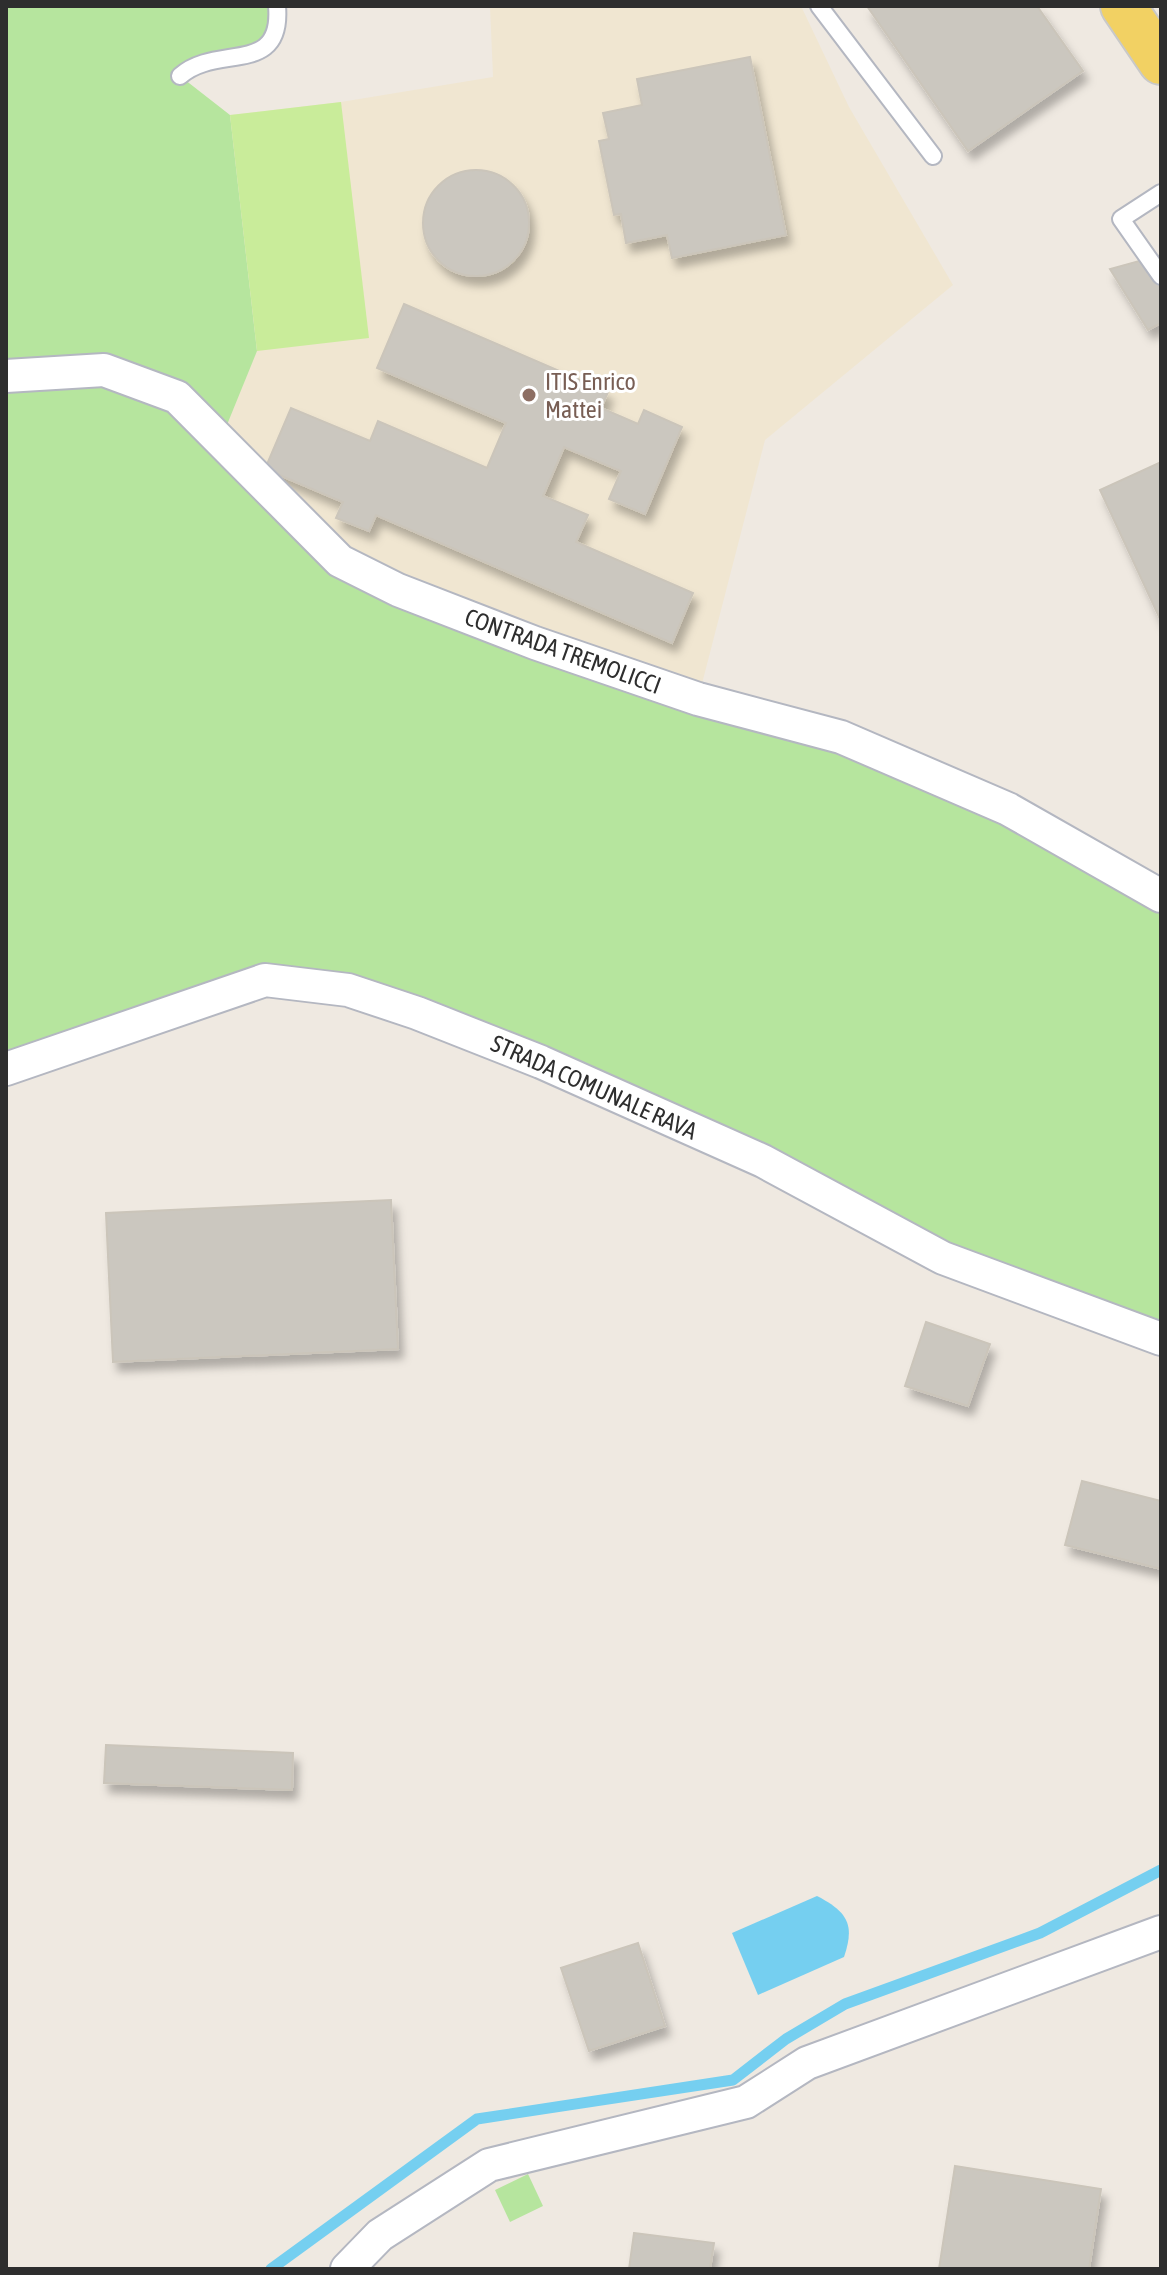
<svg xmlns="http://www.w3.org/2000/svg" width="1167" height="2275" viewBox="0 0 1167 2275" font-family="'Asap Condensed',sans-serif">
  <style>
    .education { fill: #f0e6d1 }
    .green { fill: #b6e59e }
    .pitch { fill: #c9ec9a }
    .water { fill: #75cff0 }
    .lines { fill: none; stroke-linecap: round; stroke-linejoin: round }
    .stream { stroke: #75cff0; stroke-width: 11 }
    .building { fill: #cbc7bf; stroke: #cbc5ba; stroke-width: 2; filter: url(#shadow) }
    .service-casing { stroke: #b4b7c1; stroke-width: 20 }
    .minor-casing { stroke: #b4b7c1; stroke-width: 36 }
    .primary-casing { stroke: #c9c9c9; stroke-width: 48 }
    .service { stroke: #fff; stroke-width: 16 }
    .minor { stroke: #fff; stroke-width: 32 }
    .primary { stroke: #f2d163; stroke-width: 44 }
    .education-dot { fill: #8d6e63; stroke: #fff; stroke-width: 3 }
    .labels { text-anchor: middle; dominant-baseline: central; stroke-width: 6; stroke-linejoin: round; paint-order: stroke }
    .education-label { font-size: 24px; fill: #785e54; stroke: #fff; text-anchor: start }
    .street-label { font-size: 24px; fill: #2e2e2e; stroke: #fff }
  </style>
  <defs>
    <filter id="shadow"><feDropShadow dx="5" dy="9" stdDeviation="4" flood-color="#0004"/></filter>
  </defs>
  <rect width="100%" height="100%" fill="#efe9e1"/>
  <!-- education -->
  <path class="education" d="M 490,6 L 801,6 L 849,107 L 953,285 L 765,440 L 698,699 L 398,590 L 220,442 L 257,350 L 230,115 L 341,102 L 493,77 Z"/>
  <!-- green -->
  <path class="green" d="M 6,6 L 277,6 L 273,42 L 180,76 L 230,115 L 257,351 L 220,442 L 340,561 L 841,737 L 1161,895 L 1161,1339 L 541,1062 L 265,980 L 6,1069 Z
    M 528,2174 L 543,2206 L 510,2222 L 495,2190 Z"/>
  <!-- pitch -->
  <path class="pitch" d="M 341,102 L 369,338 L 257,351 L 230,115 Z"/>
  <!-- water -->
  <path class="water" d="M 817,1896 C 848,1912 855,1925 844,1957 L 758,1995 L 732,1933 Z"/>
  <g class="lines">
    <!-- stream -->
    <path class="stream" d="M 271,2269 L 477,2119 L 733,2080 L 786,2039 L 845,2004 L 1040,1933 L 1161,1870"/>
  </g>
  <!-- building -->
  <path class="building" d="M 867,6 L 1037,6 L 1083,71 L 968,151 Z
    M 750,57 L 786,235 L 672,258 L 667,235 L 626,243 L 621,214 L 614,215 L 599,141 L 609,139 L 603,113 L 642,105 L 637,79 Z
    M423 223a53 53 0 1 1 106 0a53 53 0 1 1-106 0Z
    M 1161,255 L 1161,323 L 1148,330 L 1110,269 Z
    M 404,304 L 608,392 L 601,408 L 638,424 L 644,410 L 682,427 L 645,514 L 609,499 L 621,471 L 564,447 L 543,496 L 588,515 L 576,542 L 693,593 L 672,643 L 376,515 L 369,531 L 336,518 L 343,502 L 265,469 L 291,408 L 370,441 L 378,421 L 487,468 L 506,423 L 377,368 Z
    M 1161,462 L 1161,621 L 1100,490 Z
    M 391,1200 L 398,1349 L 113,1362 L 106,1213 Z
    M 926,1322 L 990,1344 L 968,1406 L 905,1386 Z
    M 1082,1481 L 1161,1501 L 1161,1569 L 1065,1545 Z
    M 106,1745 L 293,1753 L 292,1790 L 104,1783 Z
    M 638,1943 L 665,2026 L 589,2051 L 561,1968 Z
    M 955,2166 L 1101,2189 L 1089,2269 L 939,2269 Z
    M 634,2233 L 714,2243 L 710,2269 L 629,2269 Z"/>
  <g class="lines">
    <!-- service casing -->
    <g class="service-casing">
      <path id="service" d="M 819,6 L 933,156
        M 180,76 C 217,43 283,77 277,6
        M 1161,193 L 1121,219 L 1161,276"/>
    </g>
    <!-- minor casing -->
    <g class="minor-casing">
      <path id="minor" d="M 6,376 L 104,370 L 177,397 L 340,561 L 398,590 L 535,643 L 698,699 L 841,737 L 1008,809 L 1161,896
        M 6,1069 L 265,980 L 348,990 L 417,1013 L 541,1062 L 763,1161 L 943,1258 L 1161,1339
        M 347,2269 L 380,2235 L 489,2165 L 746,2102 L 807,2063 L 1161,1932"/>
    </g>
    <!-- primary casing -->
    <g class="primary-casing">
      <path id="primary" d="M 1123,6 L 1161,62"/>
    </g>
    <!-- service -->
    <use href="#service" class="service"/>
    <!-- minor -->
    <use href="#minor" class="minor"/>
    <!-- primary -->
    <use href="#primary" class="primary"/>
  </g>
  <!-- markers -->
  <circle class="education-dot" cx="529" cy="395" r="8"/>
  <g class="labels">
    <!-- education labels -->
    <g class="education-label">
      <text x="545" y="381">ITIS Enrico<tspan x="545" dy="28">Mattei</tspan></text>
    </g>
    <!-- street labels -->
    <g class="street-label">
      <text transform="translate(563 651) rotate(20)">CONTRADA TREMOLICCI</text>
      <text transform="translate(594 1087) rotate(24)">STRADA COMUNALE RAVA</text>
    </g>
  </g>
  <!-- border -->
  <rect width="1167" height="2275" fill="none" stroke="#2e2e2e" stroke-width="16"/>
</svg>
